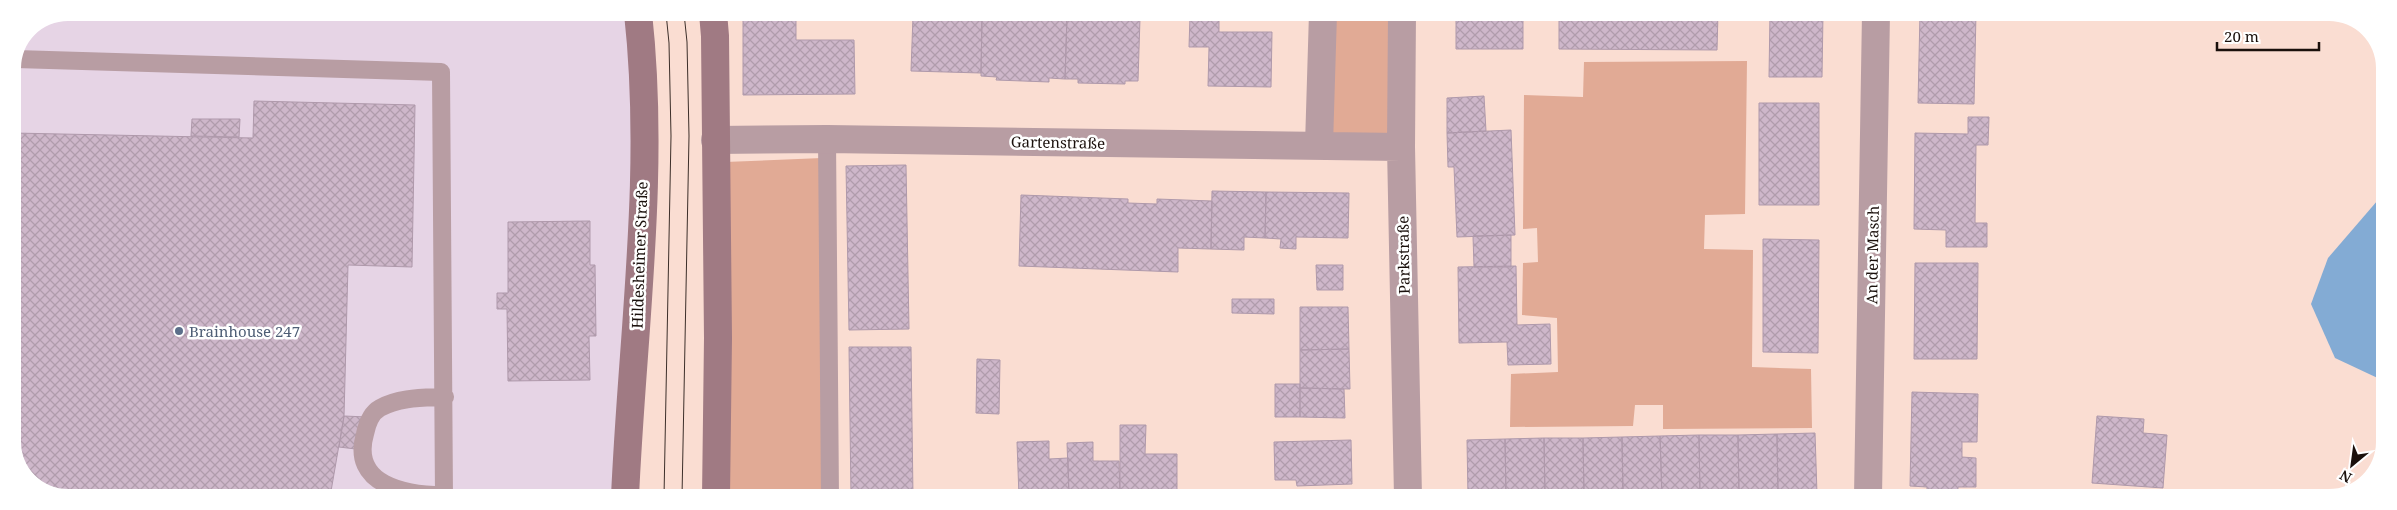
<svg xmlns="http://www.w3.org/2000/svg" width="2397" height="510" viewBox="0 0 2397 510" font-family="'Noto Serif',serif">
  <style>
    .commercial { fill: #e6d4e5 }
    .green { fill: #e1aa95 }
    .water { fill: #83abd4 }
    .building { fill: url(#building-cross-hatch); stroke: #af99ab }
    .lines { fill: none; stroke-linecap: round; stroke-linejoin: round }
    .service { stroke: #b89da3; stroke-width: 18 }
    .minor { stroke: #b89da3; stroke-width: 28 }
    .secondary { stroke: #a07a83; stroke-width: 28 }
    .tram { stroke: #3c2f2a; stroke-width: 1 }
    .service-dot { fill: #5c6f8a; stroke: #fff; stroke-width: 2 }
    .labels { text-anchor: middle; dominant-baseline: central; stroke-width: 5; stroke-linejoin: round; paint-order: stroke }
    .street-label { font-size: 15px; fill: #1a100c; stroke: #fff }
    .service-label { font-size: 15px; fill: #4e5e75; stroke: #fff; text-anchor: start }
  </style>
  <defs>
    <pattern id="building-cross-hatch" width="8" height="8" patternUnits="userSpaceOnUse" patternTransform="scale(1.25)"><rect width="8" height="8" fill="#ceb7ca"/><path d="M0 0l8 8M0 8l8-8" fill="none" stroke="#b09cac"/></pattern>
  </defs>
  <rect width="100%" height="100%" fill="#faddd2"/>
  <!-- commercial -->
  <path class="commercial" d="M 68,13 L 638,13 L 625,497 L 57,496 L 29,481 L 13,449 L 13,68 L 29,29 Z"/>
  <!-- green -->
  <path class="green" d="M 1334,13 L 1389,13 L 1390,137 L 1330,136 Z
    M 1747,61 L 1745,214 L 1705,215 L 1704,249 L 1753,250 L 1752,367 L 1811,369 L 1812,428 L 1663,429 L 1663,405 L 1635,405 L 1633,426 L 1510,427 L 1511,374 L 1558,372 L 1557,318 L 1522,315 L 1523,263 L 1538,262 L 1537,228 L 1523,229 L 1524,95 L 1583,97 L 1584,62 Z
    M 822,158 L 823,497 L 724,497 L 725,162 Z"/>
  <!-- water -->
  <path class="water" d="M 2384,193 L 2384,381 L 2335,358 L 2311,304 L 2328,258 Z"/>
  <!-- building -->
  <path class="building" d="M 743,13 L 796,13 L 796,40 L 854,40 L 855,94 L 743,95 Z
    M 1456,13 L 1523,13 L 1523,49 L 1456,49 Z
    M 1559,13 L 1718,13 L 1717,50 L 1559,49 Z
    M 1770,13 L 1823,13 L 1822,77 L 1769,77 Z
    M 1920,13 L 1976,13 L 1974,104 L 1918,103 Z
    M 982,14 L 1067,16 L 1065,79 L 1049,78 L 1049,82 L 996,80 L 997,77 L 981,76 Z
    M 913,16 L 982,18 L 981,73 L 911,71 Z
    M 1067,16 L 1140,18 L 1138,81 L 1125,81 L 1125,84 L 1078,83 L 1078,79 L 1065,79 Z
    M 1190,16 L 1219,17 L 1219,32 L 1272,32 L 1271,87 L 1208,86 L 1209,47 L 1189,47 Z
    M 1484,96 L 1486,131 L 1447,133 L 1447,98 Z
    M 254,101 L 415,105 L 412,267 L 348,265 L 344,416 L 330,497 L 57,496 L 29,481 L 13,449 L 13,133 L 253,138 Z
    M 1759,103 L 1819,103 L 1819,205 L 1759,205 Z
    M 1968,117 L 1989,117 L 1988,145 L 1976,145 L 1975,223 L 1987,223 L 1987,247 L 1946,247 L 1946,230 L 1914,229 L 1915,133 L 1968,134 Z
    M 192,119 L 240,119 L 239,137 L 191,136 Z
    M 1511,130 L 1515,235 L 1457,237 L 1454,167 L 1448,167 L 1447,133 Z
    M 906,165 L 909,329 L 849,330 L 846,166 Z
    M 1212,191 L 1266,192 L 1265,238 L 1244,237 L 1244,250 L 1211,249 Z
    M 1266,192 L 1349,193 L 1348,238 L 1296,237 L 1296,249 L 1280,248 L 1281,239 L 1265,238 Z
    M 1021,195 L 1128,199 L 1128,203 L 1157,204 L 1157,199 L 1212,201 L 1211,249 L 1178,248 L 1178,272 L 1019,266 Z
    M 590,221 L 590,265 L 595,265 L 596,336 L 589,336 L 590,380 L 508,381 L 507,309 L 497,309 L 497,293 L 508,293 L 508,222 Z
    M 1511,235 L 1511,267 L 1474,267 L 1473,236 Z
    M 1763,239 L 1819,240 L 1818,353 L 1763,352 Z
    M 1915,263 L 1978,263 L 1977,359 L 1914,359 Z
    M 1316,265 L 1343,265 L 1343,290 L 1317,290 Z
    M 1516,266 L 1517,325 L 1550,324 L 1551,364 L 1508,365 L 1507,342 L 1459,343 L 1458,267 Z
    M 1232,299 L 1274,299 L 1274,314 L 1232,313 Z
    M 1300,307 L 1348,307 L 1349,349 L 1300,350 Z
    M 849,347 L 911,347 L 913,497 L 851,497 Z
    M 1349,349 L 1350,389 L 1300,388 L 1300,350 Z
    M 977,359 L 1000,360 L 999,414 L 976,413 Z
    M 1275,384 L 1300,384 L 1300,417 L 1275,417 Z
    M 1300,388 L 1344,389 L 1345,418 L 1300,417 Z
    M 1912,392 L 1978,394 L 1977,442 L 1962,442 L 1962,457 L 1976,458 L 1976,487 L 1958,487 L 1958,494 L 1927,494 L 1927,487 L 1910,486 Z
    M 344,416 L 367,417 L 364,450 L 339,447 Z
    M 2097,416 L 2144,419 L 2143,433 L 2167,435 L 2163,488 L 2092,483 Z
    M 1120,425 L 1146,425 L 1145,454 L 1177,454 L 1177,497 L 1120,497 Z
    M 1815,433 L 1817,494 L 1778,495 L 1777,434 Z
    M 1777,434 L 1778,495 L 1739,496 L 1738,435 Z
    M 1699,435 L 1700,496 L 1662,497 L 1660,436 Z
    M 1699,435 L 1738,435 L 1739,496 L 1700,496 Z
    M 1660,436 L 1662,497 L 1623,497 L 1622,437 Z
    M 1622,437 L 1623,497 L 1584,497 L 1583,438 Z
    M 1544,438 L 1545,497 L 1506,497 L 1505,439 Z
    M 1544,438 L 1583,438 L 1584,497 L 1545,497 Z
    M 1505,439 L 1506,497 L 1468,497 L 1467,440 Z
    M 1351,440 L 1352,484 L 1297,486 L 1296,480 L 1275,480 L 1274,442 Z
    M 1049,441 L 1049,459 L 1068,458 L 1069,497 L 1019,497 L 1017,442 Z
    M 1093,442 L 1093,461 L 1119,461 L 1120,497 L 1069,497 L 1067,443 Z"/>
  <g class="lines">
    <!-- service -->
    <path class="service" d="M 16,59 L 441,72 L 444,497
      M 827,139 L 830,497
      M 443,495 C 406,495 350,485 365,434 C 367,424 371,413 380,408 C 400,397 423,398 445,397"/>
    <!-- minor -->
    <path class="minor" d="M 1402,13 L 1401,147 L 1408,497
      M 715,140 L 827,139 L 1401,147
      M 1319,145 L 1323,13
      M 1868,497 L 1876,13"/>
    <!-- secondary -->
    <path class="secondary" d="M 713,13 L 715,36 L 718,338 L 716,497
      M 625,497 C 632,336 656,174 638,13"/>
    <!-- tram -->
    <path class="tram" d="M 664,497 L 671,136 L 669,43 L 666,13
      M 682,497 L 689,136 L 687,42 L 684,13"/>
  </g>
  <!-- markers -->
  <circle class="service-dot" cx="179" cy="331" r="5"/>
  <g class="labels">
    <!-- street labels -->
    <g class="street-label">
      <text transform="translate(1058 142) rotate(1)">Gartenstraße</text>
      <text transform="translate(639 255) rotate(-88)">Hildesheimer Straße</text>
      <text transform="translate(1403 255) rotate(-91)">Parkstraße</text>
      <text transform="translate(1872 255) rotate(-89)">An der Masch</text>
    </g>
    <!-- service labels -->
    <g class="service-label">
      <text x="189" y="331">Brainhouse 247</text>
    </g>
  </g>
  <!-- crop -->
  <path d="M0 0H2397V510H0ZM68 21H2329A47 47 0 0 1 2376 68V442A47 47 0 0 1 2329 489H68A47 47 0 0 1 21 442V68A47 47 0 0 1 68 21Z" fill="#fff" fill-rule="evenodd"/>
  <!-- north arrow -->
  <g transform="translate(2352 465) rotate(209)" stroke="#ffffff" stroke-width="4" paint-order="stroke">
  <path d="M0-4L9 19L0 12L-9 19Z" fill="#1a100c"/>
  <text y="-8" font-size="14" font-weight="bold" text-anchor="middle" fill="#1a100c">N</text>
  </g>
  <!-- scale -->
  <path d="M2217 42v8h102v-8" fill="none" stroke="#1a100c" stroke-width="2.5"/>
  <text x="2224" y="42" font-size="15" fill="#1a100c" stroke="#ffffff" stroke-width="4" paint-order="stroke">20 m</text>
</svg>
